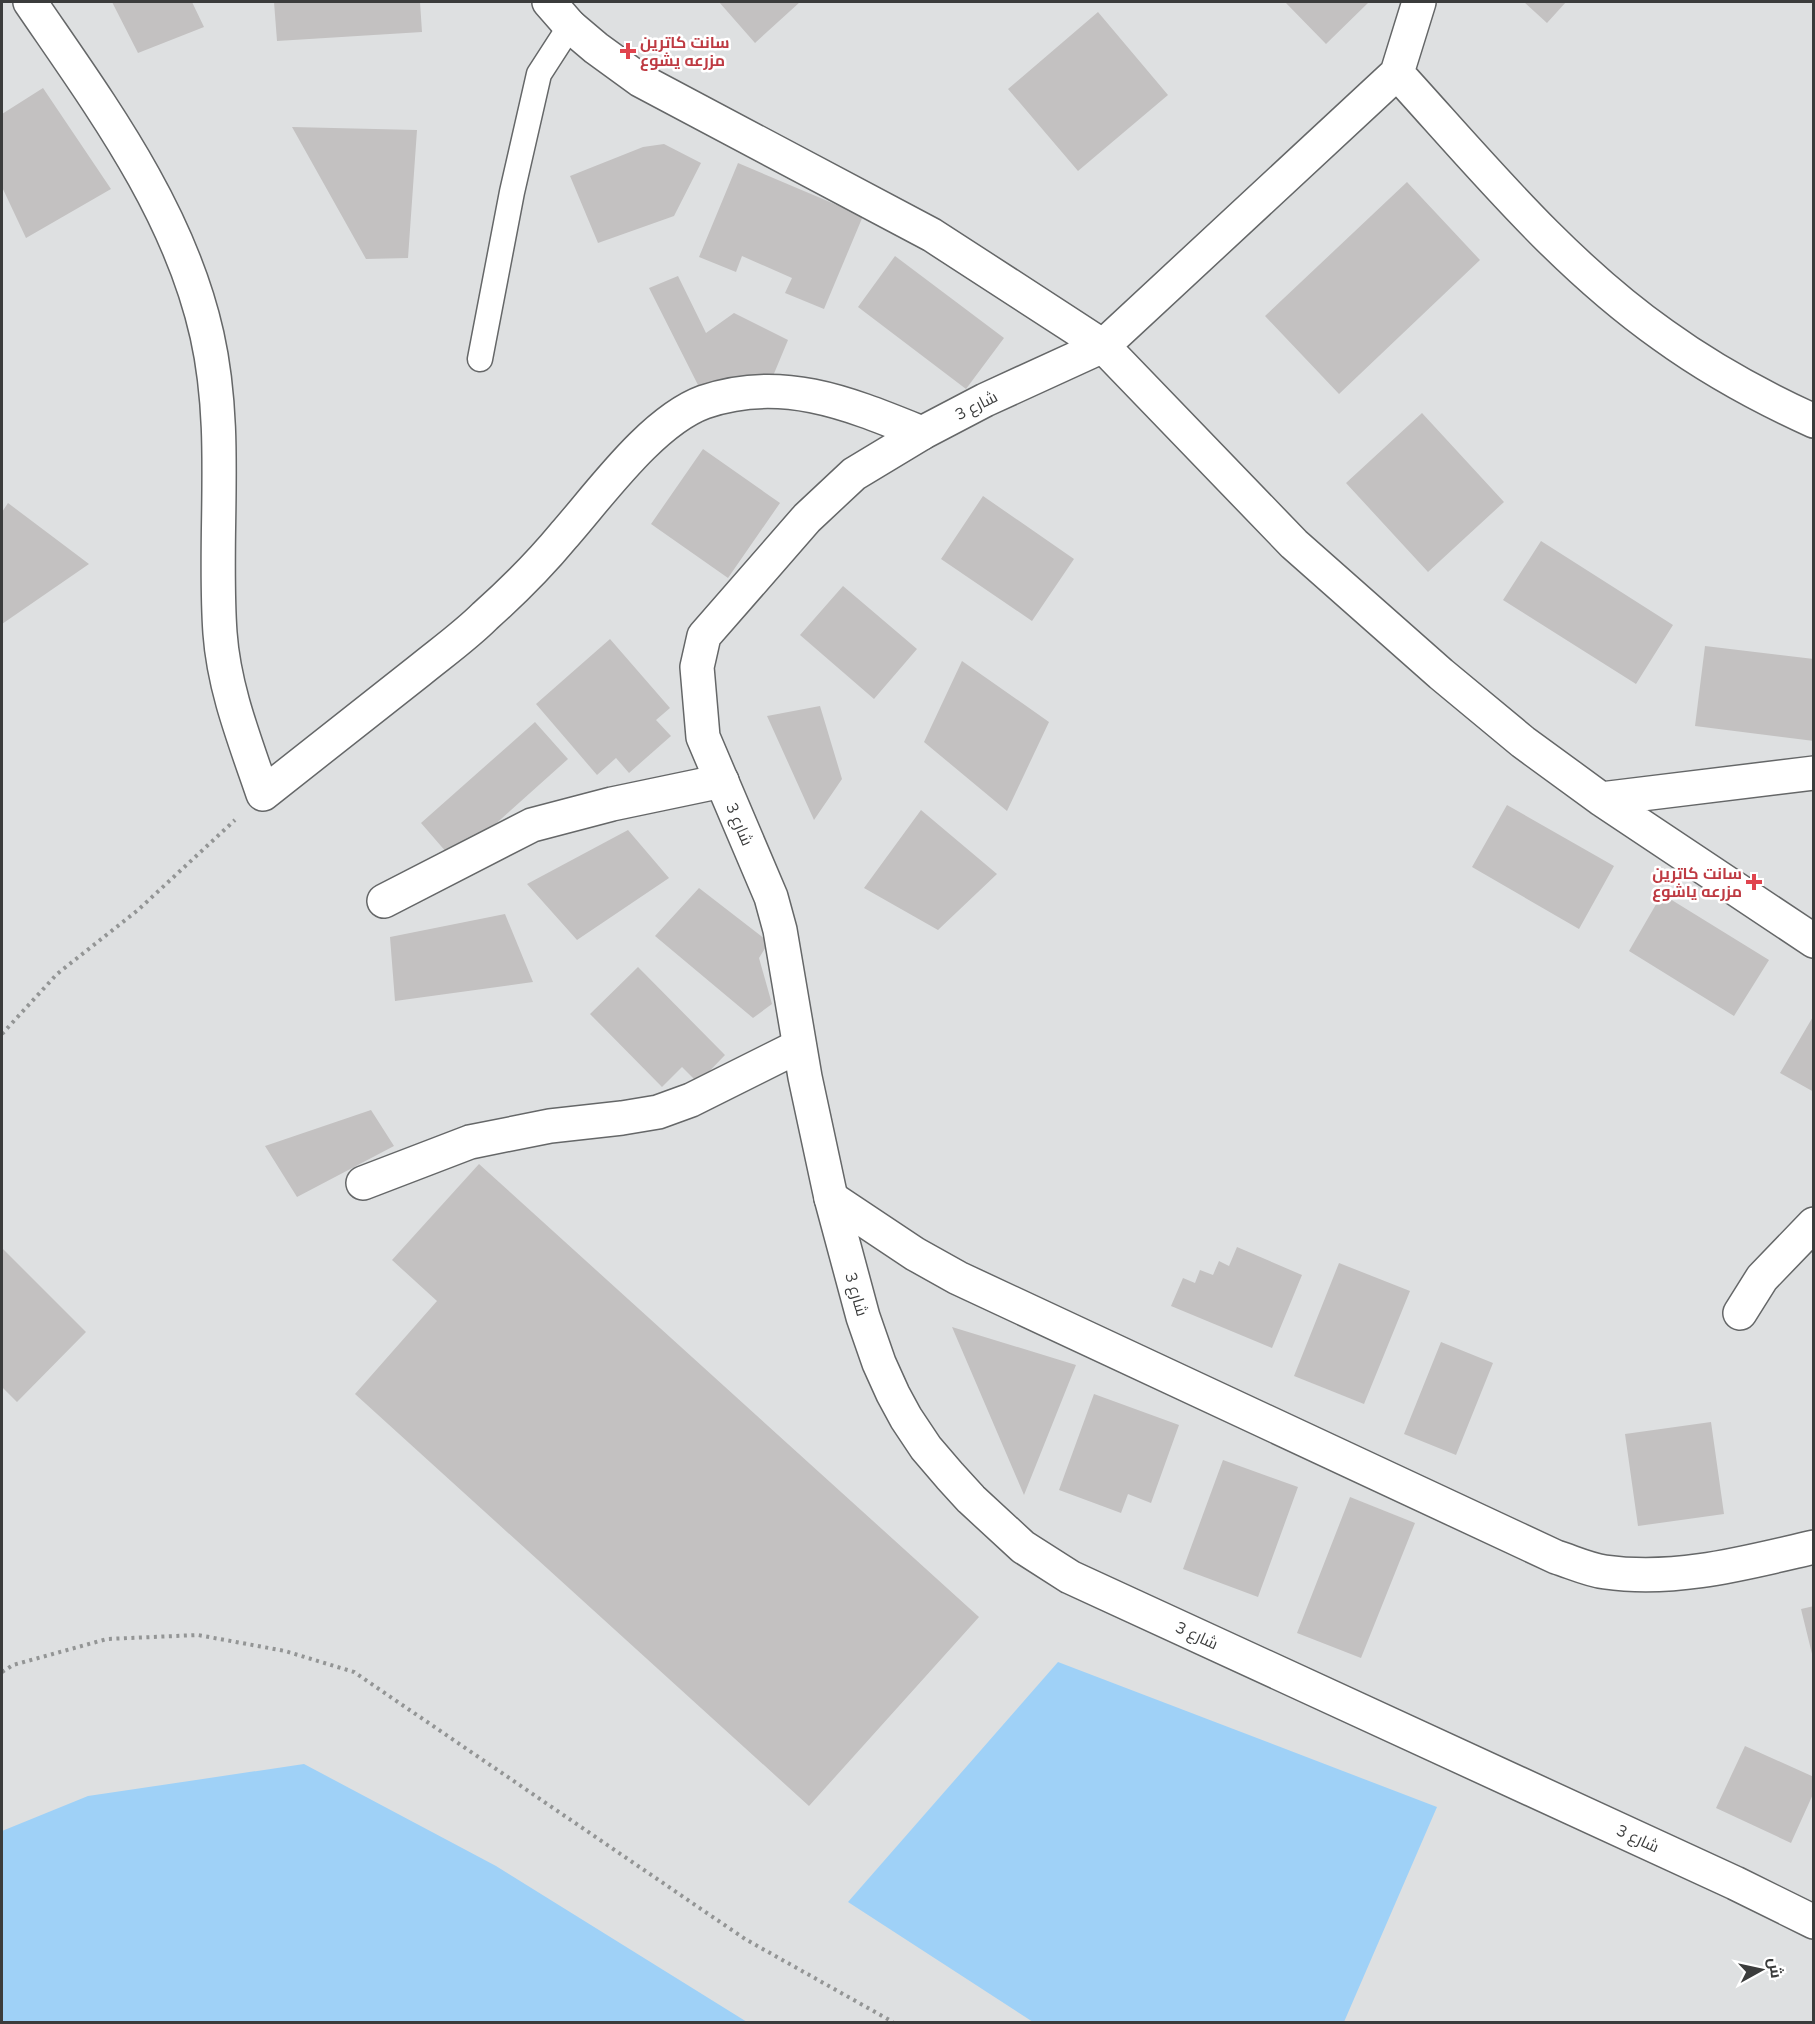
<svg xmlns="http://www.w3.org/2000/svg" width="1815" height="2024" viewBox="0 0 1815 2024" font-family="Mulish,Cairo,sans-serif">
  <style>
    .green { fill: #9fd1f7 }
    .building { fill: #c3c1c1 }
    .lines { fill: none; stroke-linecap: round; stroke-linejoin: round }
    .service-casing { stroke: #656768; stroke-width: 27 }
    .minor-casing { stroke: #656768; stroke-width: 36 }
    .tertiary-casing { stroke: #656768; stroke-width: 36 }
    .trunk-casing { stroke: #656768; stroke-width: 36 }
    .path { stroke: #939595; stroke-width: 4; stroke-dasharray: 3 4.5; stroke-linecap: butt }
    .service { stroke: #fff; stroke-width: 24 }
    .minor { stroke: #fff; stroke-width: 33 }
    .tertiary { stroke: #fff; stroke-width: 33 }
    .trunk { stroke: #fff; stroke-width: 33 }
    .health-dot { fill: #e0444e; stroke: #fff; stroke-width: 2 }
    .labels { text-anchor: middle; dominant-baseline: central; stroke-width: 5; stroke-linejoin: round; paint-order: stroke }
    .health-label { font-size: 16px; font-weight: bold; fill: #be3a42; stroke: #fff; text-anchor: start }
    .street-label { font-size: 16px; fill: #3b3c3c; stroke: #fff }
  </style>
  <rect width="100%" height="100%" fill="#dee0e1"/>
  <!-- green -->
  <path class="green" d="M 1058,1662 L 1437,1807 L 1344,2022 L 1033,2022 L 848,1902 Z
    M 304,1764 L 496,1866 L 747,2022 L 2,2022 L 2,1831 L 88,1796 Z"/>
  <!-- building -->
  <path class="building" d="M 112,2 L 192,2 L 204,27 L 138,53 Z
    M 274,2 L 420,2 L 422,32 L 277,41 Z
    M 719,2 L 800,2 L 755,43 Z
    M 1285,2 L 1369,2 L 1326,44 Z
    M 1524,2 L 1566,2 L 1547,23 Z
    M 1098,12 L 1168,95 L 1078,171 L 1008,89 Z
    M 43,88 L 111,189 L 26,238 L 2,187 L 2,114 Z
    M 292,127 L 417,130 L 408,258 L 366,259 Z
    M 664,144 L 701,163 L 674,216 L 598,243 L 570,176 L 643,147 Z
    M 738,163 L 863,216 L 824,309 L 785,293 L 792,278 L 742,256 L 736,272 L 699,257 Z
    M 1407,182 L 1480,260 L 1339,394 L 1265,316 Z
    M 895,256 L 1004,338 L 966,389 L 858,307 Z
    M 678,276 L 706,333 L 734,313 L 788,340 L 773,376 L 698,385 L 649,288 Z
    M 1422,413 L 1504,502 L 1428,572 L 1346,483 Z
    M 703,449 L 780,503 L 728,578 L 651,524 Z
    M 983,496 L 1074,559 L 1032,621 L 941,559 Z
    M 8,503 L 89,564 L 2,624 L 2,512 Z
    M 1541,541 L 1673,625 L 1636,684 L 1503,600 Z
    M 843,586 L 917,649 L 874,699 L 800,635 Z
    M 610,639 L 670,708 L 656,720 L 671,736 L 629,773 L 616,758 L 597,775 L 536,704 Z
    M 1705,646 L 1814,659 L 1814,741 L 1695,726 Z
    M 962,661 L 1049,722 L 1007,811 L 924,742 Z
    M 820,706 L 842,779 L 814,820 L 767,716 Z
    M 535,722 L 568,759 L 454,861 L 421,823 Z
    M 1507,805 L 1614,866 L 1579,929 L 1472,867 Z
    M 921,810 L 997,874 L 938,930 L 864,888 Z
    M 628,830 L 669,878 L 577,940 L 527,884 Z
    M 699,888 L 769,942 L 759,958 L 772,1004 L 753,1018 L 655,936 Z
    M 1662,894 L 1769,960 L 1734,1016 L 1629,951 Z
    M 505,914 L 533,982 L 395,1001 L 390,937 Z
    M 638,967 L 725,1055 L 698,1083 L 682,1067 L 662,1087 L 590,1014 Z
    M 1814,1015 L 1814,1092 L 1780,1073 Z
    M 371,1110 L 394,1146 L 297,1197 L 265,1146 Z
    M 479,1164 L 979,1617 L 809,1806 L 355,1394 L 437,1301 L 392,1260 Z
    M 1237,1247 L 1302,1275 L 1272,1348 L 1171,1306 L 1183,1278 L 1195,1283 L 1200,1270 L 1213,1275 L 1219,1261 L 1229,1266 Z
    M 2,1248 L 86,1332 L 17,1402 L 2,1387 Z
    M 1339,1263 L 1410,1291 L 1364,1404 L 1294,1376 Z
    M 952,1327 L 1076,1365 L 1024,1495 Z
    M 1441,1342 L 1493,1363 L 1456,1455 L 1404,1434 Z
    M 1094,1394 L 1179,1425 L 1151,1503 L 1128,1494 L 1121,1513 L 1059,1490 Z
    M 1711,1422 L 1724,1514 L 1638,1526 L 1625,1434 Z
    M 1223,1460 L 1298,1487 L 1258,1597 L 1183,1569 Z
    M 1350,1497 L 1415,1523 L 1361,1658 L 1297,1633 Z
    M 1814,1606 L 1814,1658 L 1813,1658 L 1801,1609 Z
    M 1745,1746 L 1814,1777 L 1814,1792 L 1791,1843 L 1716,1808 Z"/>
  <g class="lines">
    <!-- service casing -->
    <g class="service-casing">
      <path id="service" d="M 480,359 L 512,192 L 539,74 L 570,26"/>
    </g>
    <!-- minor casing -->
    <g class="minor-casing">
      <path id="minor" d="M 30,2 C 101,106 179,210 207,335 C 229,433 213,534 220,633 C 224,689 245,741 263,794 C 315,753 367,712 419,671 C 441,653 465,636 485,616 C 513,591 540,564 564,535 C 600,494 652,421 704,402 C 782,375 850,404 922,433
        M 1419,2 L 1397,73 L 1103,346 L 1294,544 L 1441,674 L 1523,742 L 1601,799 L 1814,941
        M 1397,73 C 1480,164 1561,263 1663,335 C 1710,369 1761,397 1814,421
        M 1601,799 L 1814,773
        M 384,901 L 532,825 L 612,804 L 722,781
        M 363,1183 L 470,1142 L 550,1126 L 622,1118 L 658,1112 L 691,1100 L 799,1046
        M 831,1198 L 915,1254 L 958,1278 L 1556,1557 C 1572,1562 1589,1570 1605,1572 C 1676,1582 1745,1563 1814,1547
        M 1740,1313 L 1762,1278 L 1814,1224"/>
    </g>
    <!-- tertiary casing -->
    <g class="tertiary-casing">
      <path id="tertiary" d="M 570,26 L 596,48 L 640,80 L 932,235 L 1103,346
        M 1103,346 L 985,400 L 922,433 L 854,474 L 807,518 L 704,636 L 697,667 L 703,737 L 771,897 L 780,930 L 805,1077 L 831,1198 L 863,1317 L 879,1363 L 893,1394 L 906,1418 L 926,1448 L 950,1476 L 971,1499 L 1023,1547 L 1070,1577 L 1735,1883 L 1814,1922"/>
    </g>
    <!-- trunk casing -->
    <g class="trunk-casing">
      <path id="trunk" d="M 549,2 L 570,26"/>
    </g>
    <!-- path -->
    <path class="path" d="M 2,1034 L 57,974 L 138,910 L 235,820
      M 2,1672 L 13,1665 L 107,1639 L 198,1635 L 285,1651 L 354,1672 L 745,1939 L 893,2022"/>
    <!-- service -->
    <use href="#service" class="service"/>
    <!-- minor -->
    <use href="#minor" class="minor"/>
    <!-- tertiary -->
    <use href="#tertiary" class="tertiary"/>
    <!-- trunk -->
    <use href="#trunk" class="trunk"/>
  </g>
  <!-- markers -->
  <g class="health-dot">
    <path d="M625 42h6v6h6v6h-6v6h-6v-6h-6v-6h6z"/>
    <path d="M1751 873h6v6h6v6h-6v6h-6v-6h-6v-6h6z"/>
  </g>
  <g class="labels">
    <!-- health labels -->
    <g class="health-label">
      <text x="640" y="42">سانت كاترين<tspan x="640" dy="18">مزرعه يشوع</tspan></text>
      <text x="1742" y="873" text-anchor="end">سانت كاترين<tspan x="1742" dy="18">مزرعه ياشوع</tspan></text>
    </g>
    <!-- street labels -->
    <g class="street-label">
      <text transform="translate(976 405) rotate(-27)">شارع 3</text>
      <text transform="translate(740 824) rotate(67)">شارع 3</text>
      <text transform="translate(857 1294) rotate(74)">شارع 3</text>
      <text transform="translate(1197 1635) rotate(25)">شارع 3</text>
      <text transform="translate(1638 1838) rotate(25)">شارع 3</text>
    </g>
  </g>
  <!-- border -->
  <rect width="1815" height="2024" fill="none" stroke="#3b3c3c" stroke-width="6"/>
  <!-- north arrow -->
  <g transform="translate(1761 1970) rotate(82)" stroke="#ffffff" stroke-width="4.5" paint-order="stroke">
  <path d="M0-4.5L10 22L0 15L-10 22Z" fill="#3b3c3c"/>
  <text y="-9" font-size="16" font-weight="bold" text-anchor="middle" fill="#3b3c3c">ش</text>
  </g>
</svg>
